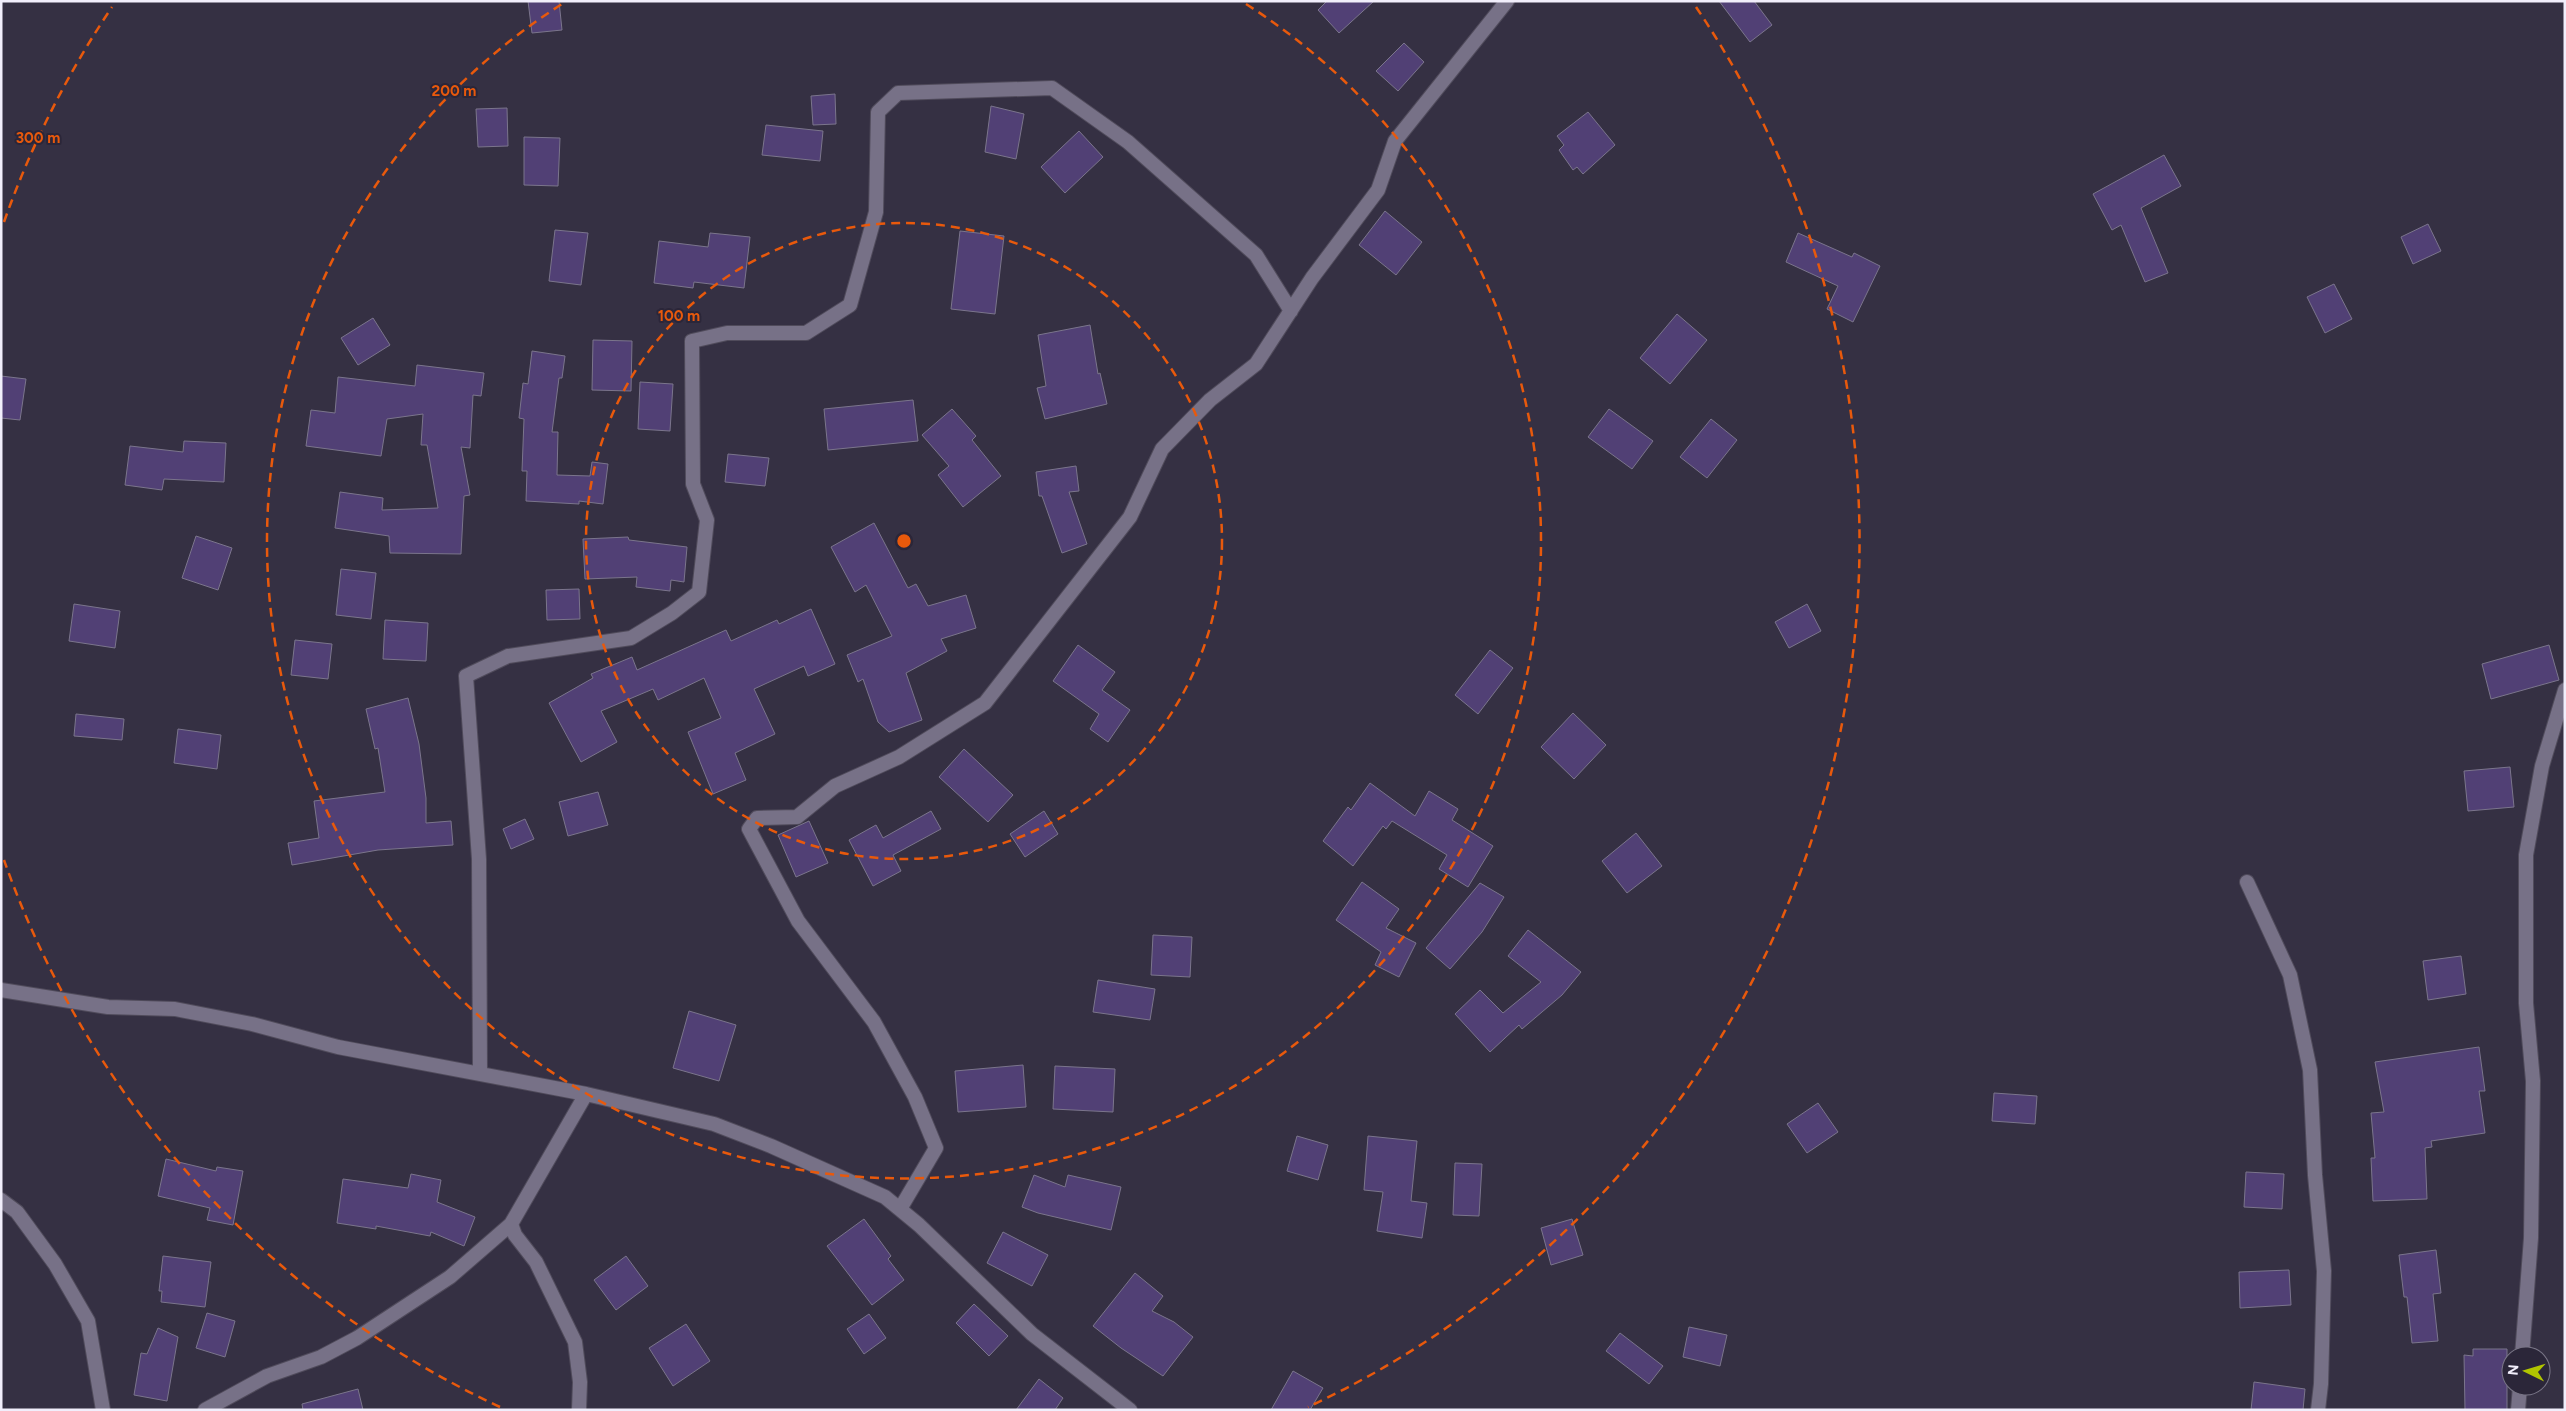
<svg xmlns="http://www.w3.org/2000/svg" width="2566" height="1411" viewBox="0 0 2566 1411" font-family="Figtree,sans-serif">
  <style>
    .building { fill: #514075; stroke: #7b758c }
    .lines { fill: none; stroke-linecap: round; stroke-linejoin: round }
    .minor-casing { stroke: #504b5b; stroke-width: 16 }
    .minor { stroke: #777187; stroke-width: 14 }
    .ring { fill: none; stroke: #e8590c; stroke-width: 2.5; stroke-dasharray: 9 6 }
    .centre { fill: #e8590c; stroke: #2b2639; stroke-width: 2.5 }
    .ring-label { font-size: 15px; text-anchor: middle; font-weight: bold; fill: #e8590c; stroke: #2b2639; stroke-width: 4; stroke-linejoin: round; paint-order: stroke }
  </style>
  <rect width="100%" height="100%" fill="#353043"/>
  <!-- building -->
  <path class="building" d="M 528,1 L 559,1 L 562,30 L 532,33 Z
    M 1327,1 L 1374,1 L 1339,33 L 1318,10 Z
    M 1719,1 L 1754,1 L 1772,25 L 1750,42 Z
    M 1404,43 L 1424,62 L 1398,91 L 1376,71 Z
    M 835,94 L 836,124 L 813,125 L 811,96 Z
    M 991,106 L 1024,114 L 1016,159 L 985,152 Z
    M 507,108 L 508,146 L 478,147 L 476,109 Z
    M 1588,112 L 1615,145 L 1583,174 L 1577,167 L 1573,170 L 1559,150 L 1564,145 L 1557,136 Z
    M 766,125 L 823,131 L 820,161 L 762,155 Z
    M 1079,131 L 1103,157 L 1065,193 L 1041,167 Z
    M 524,137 L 560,138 L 558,186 L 524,185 Z
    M 2164,155 L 2181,186 L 2141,208 L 2168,273 L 2145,282 L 2121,225 L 2112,230 L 2093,194 Z
    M 1385,211 L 1422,242 L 1396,275 L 1359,245 Z
    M 2428,224 L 2441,251 L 2413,264 L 2401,237 Z
    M 555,230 L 588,233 L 581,285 L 549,281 Z
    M 960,231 L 1004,236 L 995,314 L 951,309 Z
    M 710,233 L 750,237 L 744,288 L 694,282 L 693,288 L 654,283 L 659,241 L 708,247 Z
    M 1798,233 L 1852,257 L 1854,253 L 1880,266 L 1853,322 L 1827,309 L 1838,286 L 1786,262 Z
    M 2334,284 L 2352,319 L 2325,333 L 2307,297 Z
    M 1677,314 L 1707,340 L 1670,384 L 1640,358 Z
    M 373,318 L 390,345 L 358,365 L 341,338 Z
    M 1090,325 L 1098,374 L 1100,373 L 1107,404 L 1045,419 L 1037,388 L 1046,386 L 1038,335 Z
    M 593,340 L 632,341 L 631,391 L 592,390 Z
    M 532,351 L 565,356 L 562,378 L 559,378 L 552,432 L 558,432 L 557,475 L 590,476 L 592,462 L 608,464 L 603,504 L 579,501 L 579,504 L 526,501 L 527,471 L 522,471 L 524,419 L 519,418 L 523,383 L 528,384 Z
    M 417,365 L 484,373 L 481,396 L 473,395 L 470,448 L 461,447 L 470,495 L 464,496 L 461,554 L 390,553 L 389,536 L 335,528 L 340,492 L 383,498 L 382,510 L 438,508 L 427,445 L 421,445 L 423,414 L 387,419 L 381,456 L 306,446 L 311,410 L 335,413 L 338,377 L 415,386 Z
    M 1,376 L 26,379 L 20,420 L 1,418 Z
    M 640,382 L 673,384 L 670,431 L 638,429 Z
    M 913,400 L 918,441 L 828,450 L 824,409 Z
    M 952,409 L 976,436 L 972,440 L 1001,476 L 963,507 L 938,475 L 949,466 L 922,435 Z
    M 1609,409 L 1653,441 L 1632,469 L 1588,437 Z
    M 1711,419 L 1737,440 L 1707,478 L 1680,457 Z
    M 184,441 L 226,443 L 224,482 L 164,479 L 162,490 L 125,485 L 130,446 L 183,452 Z
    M 728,454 L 769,458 L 765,486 L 725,482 Z
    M 1076,466 L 1079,491 L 1069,492 L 1087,544 L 1062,553 L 1042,496 L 1039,496 L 1036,472 Z
    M 874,523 L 908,588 L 916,584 L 928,606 L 966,595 L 976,628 L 941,639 L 947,651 L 906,673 L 922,720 L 889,732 L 878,722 L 863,679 L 858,682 L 847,655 L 892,636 L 866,585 L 855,592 L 831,547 Z
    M 196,536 L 232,548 L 218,590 L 182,578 Z
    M 628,537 L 629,540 L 687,547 L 684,582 L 671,580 L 670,591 L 636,587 L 637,577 L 585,579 L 583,539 Z
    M 341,569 L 376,573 L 371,619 L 336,615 Z
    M 579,589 L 580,619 L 547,620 L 546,590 Z
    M 74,604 L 120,611 L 115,648 L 69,641 Z
    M 1807,604 L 1821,631 L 1789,648 L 1775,622 Z
    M 811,609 L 835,664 L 808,676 L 804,666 L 754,689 L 775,734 L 735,753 L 746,780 L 713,794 L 688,732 L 721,718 L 704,678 L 658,700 L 653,689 L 601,711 L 617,742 L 581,762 L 549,703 L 593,678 L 591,674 L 632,657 L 637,670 L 726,630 L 731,641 L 777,620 L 779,624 Z
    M 385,620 L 428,623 L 426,661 L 383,659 Z
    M 295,640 L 332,644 L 328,679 L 291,675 Z
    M 1078,645 L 1115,672 L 1102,690 L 1130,710 L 1108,742 L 1090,729 L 1099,714 L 1053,681 Z
    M 2549,645 L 2559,680 L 2491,699 L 2482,664 Z
    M 1490,650 L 1513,668 L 1478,714 L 1455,695 Z
    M 408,698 L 419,744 L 426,798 L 426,823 L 451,821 L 453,845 L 378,850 L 292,865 L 288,843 L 319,838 L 314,801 L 385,792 L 378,748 L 375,749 L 366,709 Z
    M 1573,713 L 1606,745 L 1574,779 L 1541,747 Z
    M 76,714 L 124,719 L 122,740 L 74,736 Z
    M 178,729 L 221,735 L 217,769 L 174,763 Z
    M 964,749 L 1013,795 L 988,822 L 939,777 Z
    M 2510,767 L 2514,807 L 2468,811 L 2464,771 Z
    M 1370,783 L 1415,816 L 1429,791 L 1458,809 L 1452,820 L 1493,846 L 1468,887 L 1439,869 L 1447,855 L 1392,821 L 1386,829 L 1383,826 L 1353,866 L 1323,841 L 1348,807 L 1351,810 Z
    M 598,792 L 608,825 L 568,836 L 559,802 Z
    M 931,811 L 941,829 L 893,855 L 901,871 L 873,886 L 849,840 L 876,825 L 883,838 Z
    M 1044,811 L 1058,834 L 1025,857 L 1010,834 Z
    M 525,819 L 534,839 L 511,849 L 503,829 Z
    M 809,821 L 828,863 L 796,877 L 778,835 Z
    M 1636,833 L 1662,866 L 1627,893 L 1602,861 Z
    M 1362,882 L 1399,909 L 1386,928 L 1416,943 L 1399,977 L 1375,965 L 1381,952 L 1336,920 Z
    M 1480,883 L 1504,897 L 1482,932 L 1450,969 L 1426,948 Z
    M 1528,930 L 1581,972 L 1562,995 L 1522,1029 L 1519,1025 L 1490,1052 L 1455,1014 L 1480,990 L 1503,1013 L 1541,982 L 1508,956 Z
    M 1153,935 L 1192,937 L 1190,977 L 1151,975 Z
    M 2461,956 L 2466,994 L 2428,1000 L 2423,961 Z
    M 1098,980 L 1155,989 L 1150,1020 L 1093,1012 Z
    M 689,1011 L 736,1025 L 719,1081 L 673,1068 Z
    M 2479,1047 L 2485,1091 L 2479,1091 L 2485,1133 L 2431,1141 L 2432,1147 L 2425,1148 L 2427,1199 L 2373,1201 L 2371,1158 L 2375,1158 L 2371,1113 L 2384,1112 L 2375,1062 Z
    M 1023,1065 L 1026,1107 L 958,1112 L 955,1071 Z
    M 1055,1066 L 1115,1069 L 1113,1112 L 1053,1109 Z
    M 1994,1093 L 2037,1096 L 2035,1124 L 1992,1121 Z
    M 1818,1103 L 1838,1132 L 1807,1153 L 1787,1124 Z
    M 1297,1136 L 1328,1145 L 1318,1180 L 1287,1171 Z
    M 1368,1136 L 1417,1141 L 1411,1201 L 1427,1203 L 1422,1238 L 1377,1231 L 1383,1192 L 1364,1190 Z
    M 166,1159 L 216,1171 L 217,1167 L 243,1171 L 233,1225 L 207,1220 L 210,1208 L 158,1196 Z
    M 1455,1163 L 1482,1164 L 1479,1216 L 1453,1215 Z
    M 2246,1172 L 2284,1174 L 2282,1209 L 2244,1207 Z
    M 411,1174 L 441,1180 L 437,1202 L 475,1217 L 464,1246 L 431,1232 L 430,1236 L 376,1226 L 376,1229 L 337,1223 L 343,1179 L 408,1188 Z
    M 1034,1175 L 1065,1187 L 1068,1175 L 1121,1187 L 1111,1230 L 1038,1213 L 1022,1207 Z
    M 864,1219 L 891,1256 L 888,1259 L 904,1280 L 872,1305 L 827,1246 Z
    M 1572,1219 L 1583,1255 L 1551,1265 L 1541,1228 Z
    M 1003,1232 L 1048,1255 L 1032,1286 L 987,1263 Z
    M 2436,1250 L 2441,1293 L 2433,1294 L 2438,1341 L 2412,1343 L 2407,1297 L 2404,1297 L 2399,1255 Z
    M 163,1256 L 211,1262 L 205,1307 L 161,1302 L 162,1291 L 159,1291 Z
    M 626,1256 L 648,1286 L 616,1310 L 594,1280 Z
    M 2289,1270 L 2291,1305 L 2240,1308 L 2239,1272 Z
    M 1135,1273 L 1163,1296 L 1152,1311 L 1174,1322 L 1193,1337 L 1163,1376 L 1121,1348 L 1093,1326 Z
    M 974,1304 L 1008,1336 L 989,1356 L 956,1323 Z
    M 207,1313 L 235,1321 L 225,1357 L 196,1348 Z
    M 869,1314 L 886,1338 L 864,1354 L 847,1329 Z
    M 686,1324 L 710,1361 L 673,1386 L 649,1348 Z
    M 1689,1327 L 1727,1335 L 1720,1366 L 1683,1357 Z
    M 158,1328 L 178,1337 L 167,1401 L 134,1395 L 141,1353 L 147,1354 Z
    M 1620,1333 L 1663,1366 L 1649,1384 L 1606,1351 Z
    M 2473,1349 L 2507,1349 L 2507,1410 L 2465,1410 L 2464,1355 L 2473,1356 Z
    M 1293,1371 L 1323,1388 L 1310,1410 L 1271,1410 Z
    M 1039,1379 L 1063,1398 L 1055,1410 L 1016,1410 Z
    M 2254,1382 L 2305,1389 L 2303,1410 L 2251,1410 Z
    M 358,1389 L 363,1410 L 303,1410 L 302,1404 Z"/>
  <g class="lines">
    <!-- minor casing -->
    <g class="minor-casing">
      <path id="minor" d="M 2247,882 L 2290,975 L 2310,1070 L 2315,1175 L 2324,1271 L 2321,1384 L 2318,1410
        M 1,990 L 108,1007 L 175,1009 L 252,1024 L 338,1047 L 586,1094 L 714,1124 L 771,1146 L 885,1197 L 919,1225 L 1032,1334 L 1130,1410
        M 480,1072 L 479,859 L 466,676 L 508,656 L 631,638 L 672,613 L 699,592 L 707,520 L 693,484 L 692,341 L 727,333 L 806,333 L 850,305 L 876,212 L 878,112 L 898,93 L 1052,88 L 1128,142 L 1256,255 L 1291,311
        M 1,1200 L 17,1212 L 55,1264 L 88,1321 L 103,1410
        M 900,1209 L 936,1148 L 915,1097 L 874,1022 L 798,921 L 749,829 L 757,818 L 797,817 L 835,786 L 899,757 L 985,703 L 1130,517 L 1162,449 L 1210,400 L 1256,364 L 1312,278 L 1378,190 L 1395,141 L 1507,1
        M 511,1224 L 515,1235 L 536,1262 L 575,1342 L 580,1382 L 579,1410
        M 2522,1356 L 2531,1238 L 2533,1081 L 2526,1003 L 2526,855 L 2542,766 L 2565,690
        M 205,1410 L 267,1376 L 321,1357 L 357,1338 L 450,1277 L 511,1224 L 586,1094
        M 2518,1410 L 2520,1386"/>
    </g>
    <!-- minor -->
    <use href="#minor" class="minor"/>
  </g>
  <!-- distance rings -->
  <g class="ring">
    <circle cx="904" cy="541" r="318"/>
    <path d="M1246 4A637 637 0 1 1 562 4"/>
    <path d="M500 1407A955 955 0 0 1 4 860M4 222A955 955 0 0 1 112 7M1696 7A955 955 0 0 1 1308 1407"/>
  </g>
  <circle cx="904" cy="541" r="8" class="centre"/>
  <g class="ring-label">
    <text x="454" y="96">200 m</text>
    <text x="38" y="143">300 m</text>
    <text x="679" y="321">100 m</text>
  </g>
  <!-- border -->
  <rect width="2566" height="1411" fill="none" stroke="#f1eefb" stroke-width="5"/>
  <!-- north arrow -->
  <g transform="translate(2526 1371) rotate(275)"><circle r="24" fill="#2b2639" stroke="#7a7687"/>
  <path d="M0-4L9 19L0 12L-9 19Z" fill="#b1c500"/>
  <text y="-8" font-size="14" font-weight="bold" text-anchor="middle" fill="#f1eefb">N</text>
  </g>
</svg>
